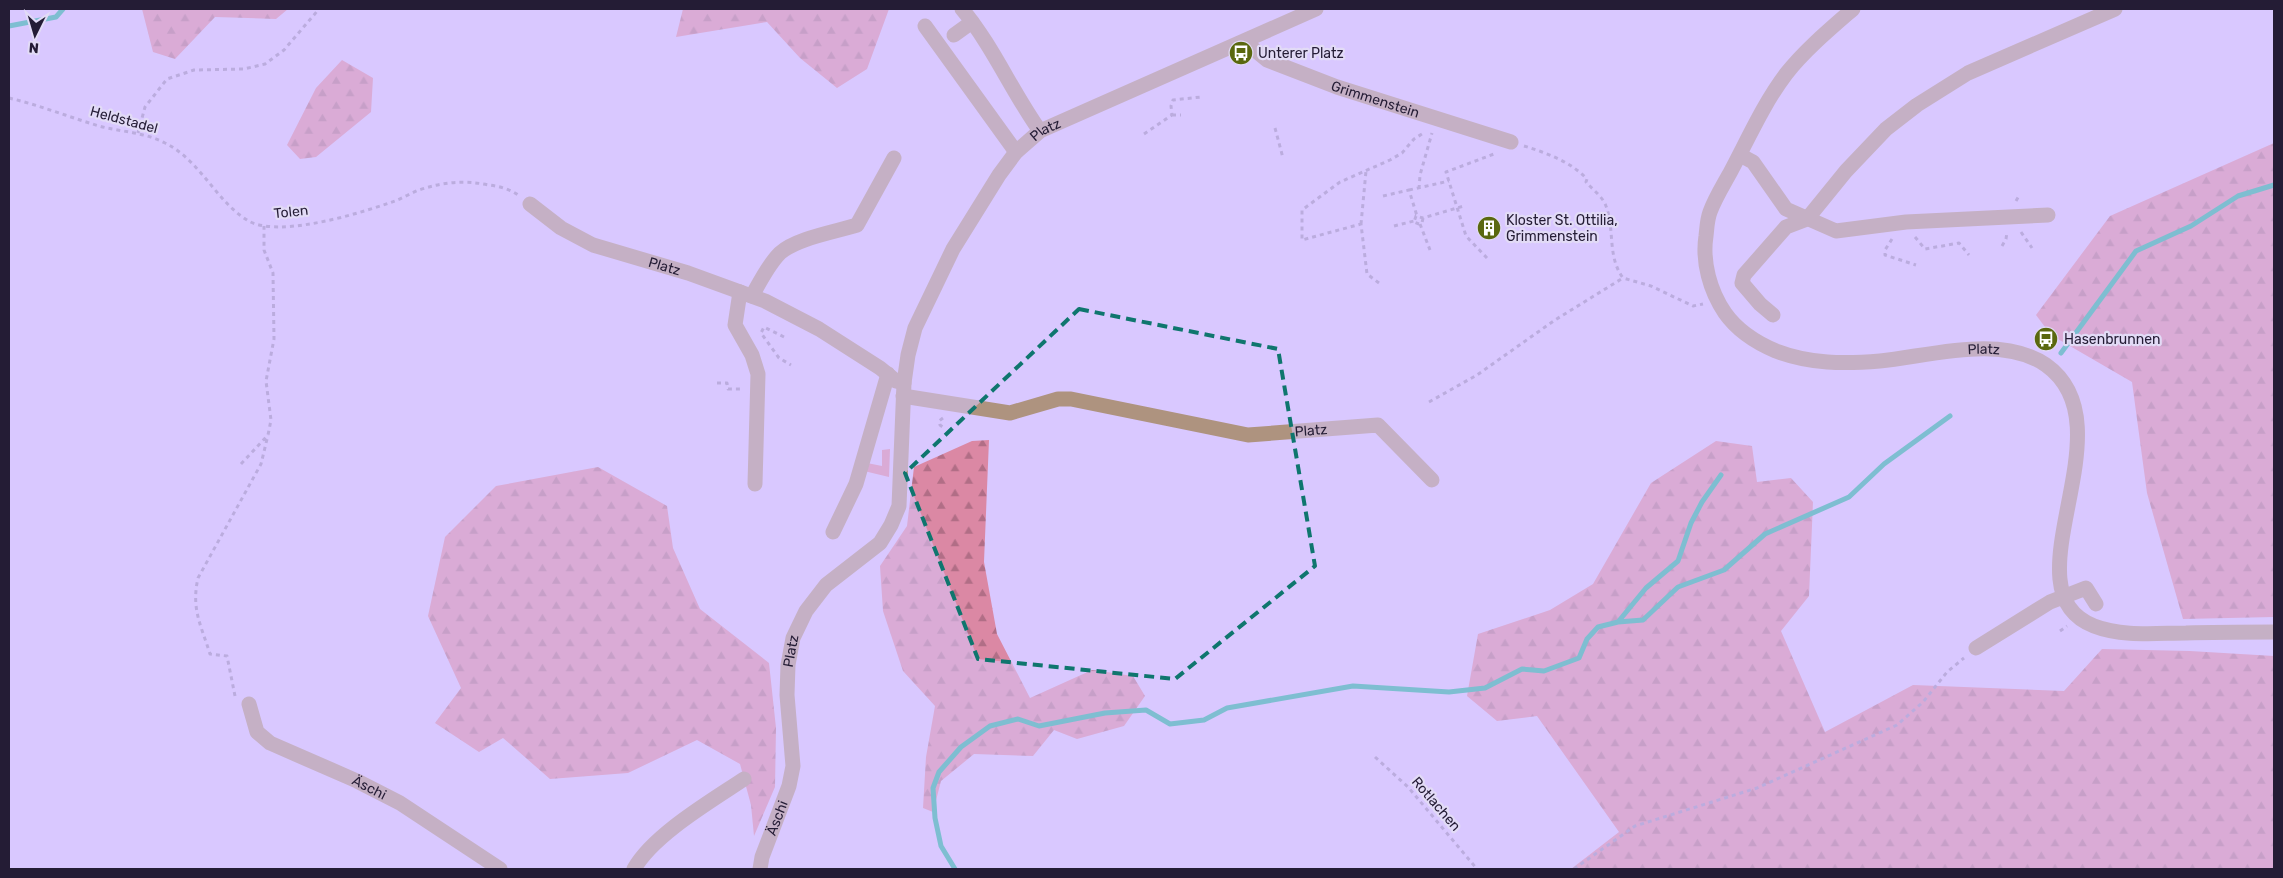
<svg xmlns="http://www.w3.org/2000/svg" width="2283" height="878" viewBox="0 0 2283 878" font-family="Rubik,sans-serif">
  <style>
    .green { fill: #db88a4 }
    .forest { fill: url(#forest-firs) }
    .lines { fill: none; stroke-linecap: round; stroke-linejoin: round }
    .stream { stroke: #11b19a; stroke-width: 5 }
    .path { stroke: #988bb7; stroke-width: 3; stroke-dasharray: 4 4; stroke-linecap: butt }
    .minor { stroke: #ae937f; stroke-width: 15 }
    .marked { fill: none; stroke: #0f766e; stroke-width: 4; stroke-dasharray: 10 6; stroke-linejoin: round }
    .labels { text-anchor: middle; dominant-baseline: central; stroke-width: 4.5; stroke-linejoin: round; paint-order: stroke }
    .poi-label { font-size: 14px; fill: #241c35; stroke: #e2dbf6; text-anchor: start }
    .street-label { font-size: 14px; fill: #241c35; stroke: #e2dbf6 }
  </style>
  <defs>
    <pattern id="forest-firs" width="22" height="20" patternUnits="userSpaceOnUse" patternTransform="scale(1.25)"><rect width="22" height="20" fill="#db88a4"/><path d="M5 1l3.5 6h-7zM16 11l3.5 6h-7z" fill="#b16e86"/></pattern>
  </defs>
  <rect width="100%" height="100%" fill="#d9c8ff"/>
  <!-- green -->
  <path class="green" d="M 890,449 L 889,477 L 864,471 L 867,463 L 882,466 L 882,450 Z"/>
  <!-- forest -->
  <path class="forest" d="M 142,9 L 288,9 L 276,19 L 215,17 L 175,59 L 153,52 Z
    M 683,9 L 889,9 L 867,69 L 837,88 L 800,58 L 767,22 L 676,37 Z
    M 342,60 L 373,78 L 371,112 L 316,157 L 300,159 L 287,145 L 316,88 Z
    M 2274,143 L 2274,617 L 2183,619 L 2147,493 L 2132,382 L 2051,335 L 2036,315 L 2110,216 Z
    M 989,440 L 984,562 L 997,634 L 1030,698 L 1092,670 L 1133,676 L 1145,696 L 1124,726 L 1077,739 L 1054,730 L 1033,756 L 974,754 L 941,781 L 933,812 L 923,808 L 926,757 L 935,706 L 903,671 L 883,611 L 880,566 L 907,526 L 914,467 L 972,441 Z
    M 1716,441 L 1752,446 L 1757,482 L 1791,478 L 1813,502 L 1809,596 L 1781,631 L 1825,732 L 1913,685 L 2064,691 L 2102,649 L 2190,651 L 2274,656 L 2274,869 L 1571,869 L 1619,832 L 1537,716 L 1497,721 L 1467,696 L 1478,634 L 1550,610 L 1593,584 L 1651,483 Z
    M 598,467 L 667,506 L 673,548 L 700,609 L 769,663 L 776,728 L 775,787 L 754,836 L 751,805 L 740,764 L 697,740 L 628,773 L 550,779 L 503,738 L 479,752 L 435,723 L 461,688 L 428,616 L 445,537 L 496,486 Z"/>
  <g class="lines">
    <!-- stream -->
    <path class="stream" d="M 9,26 L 56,17 L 63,9
      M 2061,353 L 2136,251 L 2191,226 L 2238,196 L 2274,185
      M 1618,622 L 1643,620 L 1678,587 L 1724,570 L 1765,534 L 1849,497 L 1884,464 L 1950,416
      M 955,869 L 941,846 L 935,818 L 933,788 L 939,772 L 961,747 L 990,726 L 1018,719 L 1039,726 L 1105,713 L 1146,710 L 1170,724 L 1204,720 L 1227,708 L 1353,686 L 1449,692 L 1485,688 L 1522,669 L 1544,671 L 1579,658 L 1587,639 L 1598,627 L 1618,622 L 1646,588 L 1678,561 L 1691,523 L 1702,502 L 1721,475"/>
    <!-- path -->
    <path class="path" d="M 9,98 C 39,105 69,117 99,126 C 121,132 144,132 165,143 C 200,160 216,201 247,220 C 256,226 270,227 280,227 C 317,226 360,213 395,201 C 403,198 411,193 419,190 C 443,182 464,180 489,185 C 498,186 510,189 518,195
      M 1172,115 L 1181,115
      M 1275,128 L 1283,158
      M 138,133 L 145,107 L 167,79 L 194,70 L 244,69 L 265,64 L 284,50 L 319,9
      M 1144,134 L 1172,115 L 1171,106 L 1173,100 L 1201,97
      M 1524,146 C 1547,153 1571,162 1587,179 L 1586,182 C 1592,189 1603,197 1606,206 C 1615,230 1607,256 1623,278 L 1651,286 L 1693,306 L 1703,304
      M 1419,189 L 1420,175 L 1432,133
      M 1409,190 L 1449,181
      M 1383,196 L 1409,190 L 1417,216
      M 2016,201 L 2020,194
      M 1423,218 L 1422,223 L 1419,224 L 1414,222 L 1416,216 L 1423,218 L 1464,206
      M 1361,224 L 1366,171
      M 1420,224 L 1430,250
      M 1394,226 L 1414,221
      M 2021,232 L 2032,248
      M 1915,237 L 1925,249 L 1959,243 L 1969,255
      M 1892,239 L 1885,250 L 1885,255 L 1916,265
      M 2002,246 L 2006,239 L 2007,232
      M 1487,258 L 1466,236 L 1446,172 L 1494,154
      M 1379,283 L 1367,274 L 1361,224 L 1302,240 L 1302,210 L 1340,182 L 1390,160 L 1402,153 L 1414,139 L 1425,132
      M 784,337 L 764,327 L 761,333 L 779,358 L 791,365
      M 717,383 L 727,383 L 728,389 L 742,389
      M 1429,402 L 1477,375 L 1555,320 L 1623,278
      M 943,418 L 939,421 L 940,425 L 944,428
      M 241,464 L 268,435 L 271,420 L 266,381 L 274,339 L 273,273 L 264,250 L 264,226
      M 2060,631 L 2067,626
      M 235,696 L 227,656 L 210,654 C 201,625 191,609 198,578 L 261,464 L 268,435
      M 1375,757 L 1408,787 L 1477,869
      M 1574,869 L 1635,826 L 1757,788 L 1897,725 L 1923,702 L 1947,672 L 1964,658"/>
    <!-- minor -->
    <g class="minor">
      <path d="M 962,9 C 993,46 1012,92 1040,131"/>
      <path id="s1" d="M 1853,9 C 1830,29 1805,50 1786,74 C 1764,103 1748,139 1731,171 C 1724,184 1715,198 1710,212 C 1707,220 1707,228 1706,236 C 1702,262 1710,291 1725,313 C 1737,330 1757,343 1776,351 C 1810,364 1844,364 1880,361 C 1930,356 2001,334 2046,365 C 2133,427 2002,590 2094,626 C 2122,637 2157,633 2186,633 C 2216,632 2245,632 2274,632"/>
      <path d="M 925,26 L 1016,152"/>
      <path d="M 954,35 L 972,22"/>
      <path id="s2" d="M 1247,40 L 1250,46 L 1267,60 L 1337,87 L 1511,142"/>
      <path d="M 1740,155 L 1753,162 L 1786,209 L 1836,231 L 1906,222 L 2048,215"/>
      <path id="s3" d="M 530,204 L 561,228 L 593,245 L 688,273 L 765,301 L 819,329 L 880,368 L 896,381 L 904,383"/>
      <path d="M 740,292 L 735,325 L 752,355 L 758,374 L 755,484"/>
      <path d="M 752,296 C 760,282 768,265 780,253 C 797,238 835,232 857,225 L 894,158"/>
      <path d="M 1773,315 L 1760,304 L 1742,283 L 1744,275 L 1786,227 L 1807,219 L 1846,171 L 1886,129 L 1917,105 L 1968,73 L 2115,9"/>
      <path id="s4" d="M 903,396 L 1010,413 L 1058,399 L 1071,399 L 1248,435 L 1378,425 L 1432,480"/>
      <path d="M 833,532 L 856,484 L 888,374"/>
      <path d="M 1976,648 L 2050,602 L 2086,588 L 2096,604"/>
      <path id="s5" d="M 249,704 L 257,732 L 270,743 L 357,781 L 400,803 L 500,869"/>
      <path d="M 634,869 C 653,835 711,801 744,779"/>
      <path id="s6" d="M 760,869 L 762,857 L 789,786 L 793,766 L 787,695 L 788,665 L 793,638 L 806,611 L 826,585 L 880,543 L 891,525 L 899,506 L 904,383 L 908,355 L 915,328 L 953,249 L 999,175 L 1016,152 L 1040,131 L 1316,9"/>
    </g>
  </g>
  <!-- marked area -->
  <path d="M0 0H2283V878H0ZM 1079,309 L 1278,349 L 1315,566 L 1175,679 L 978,659 L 905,473 Z" fill="#d9c8ff" fill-opacity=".55" fill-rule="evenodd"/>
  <path class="marked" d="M 1079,309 L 1278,349 L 1315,566 L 1175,679 L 978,659 L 905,473 Z"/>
  <!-- icons -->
  <defs>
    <g id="bus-disc" transform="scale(1.25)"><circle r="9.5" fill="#5a680f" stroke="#e2dbf6"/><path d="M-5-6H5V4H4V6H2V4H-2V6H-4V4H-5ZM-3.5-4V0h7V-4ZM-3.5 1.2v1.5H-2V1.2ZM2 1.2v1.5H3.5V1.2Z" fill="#fff"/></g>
    <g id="building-disc" transform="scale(1.25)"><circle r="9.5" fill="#5a680f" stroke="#e2dbf6"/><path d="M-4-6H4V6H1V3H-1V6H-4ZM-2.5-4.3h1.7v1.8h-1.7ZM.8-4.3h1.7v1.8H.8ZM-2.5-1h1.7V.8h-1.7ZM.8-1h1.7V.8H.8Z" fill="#fff"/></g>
  </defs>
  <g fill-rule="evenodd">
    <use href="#bus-disc" x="1241" y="53"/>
    <use href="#building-disc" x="1489" y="228"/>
    <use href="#bus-disc" x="2046" y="339"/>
  </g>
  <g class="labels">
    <!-- poi labels -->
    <g class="poi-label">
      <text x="1258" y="53">Unterer Platz</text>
      <text x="1506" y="220">Kloster St. Ottilia,<tspan x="1506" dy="16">Grimmenstein</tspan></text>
      <text x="2064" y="339">Hasenbrunnen</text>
    </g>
    <!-- street labels -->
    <g class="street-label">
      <text stroke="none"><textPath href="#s2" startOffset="144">Grimmenstein</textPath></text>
      <text transform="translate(124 120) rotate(15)">Heldstadel</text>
      <text stroke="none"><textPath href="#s6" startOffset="830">Platz</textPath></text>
      <text transform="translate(291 212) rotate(-6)">Tolen</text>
      <text stroke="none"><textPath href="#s3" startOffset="150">Platz</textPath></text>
      <text stroke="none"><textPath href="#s1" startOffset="631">Platz</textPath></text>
      <text stroke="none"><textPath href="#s4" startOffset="415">Platz</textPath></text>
      <text stroke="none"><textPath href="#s6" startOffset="224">Platz</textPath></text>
      <text stroke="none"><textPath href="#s5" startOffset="155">Äschi</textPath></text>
      <text transform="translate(1436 804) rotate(49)">Rotlachen</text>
      <text stroke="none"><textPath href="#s6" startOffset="54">Äschi</textPath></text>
    </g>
  </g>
  <!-- border -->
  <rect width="2283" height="878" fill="none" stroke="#241c35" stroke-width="20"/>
  <!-- north arrow -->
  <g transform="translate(35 35) rotate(185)" stroke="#e2dbf6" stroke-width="4" paint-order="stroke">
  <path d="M0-4L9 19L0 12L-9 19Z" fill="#241c35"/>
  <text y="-8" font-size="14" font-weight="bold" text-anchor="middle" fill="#241c35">N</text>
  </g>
</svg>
